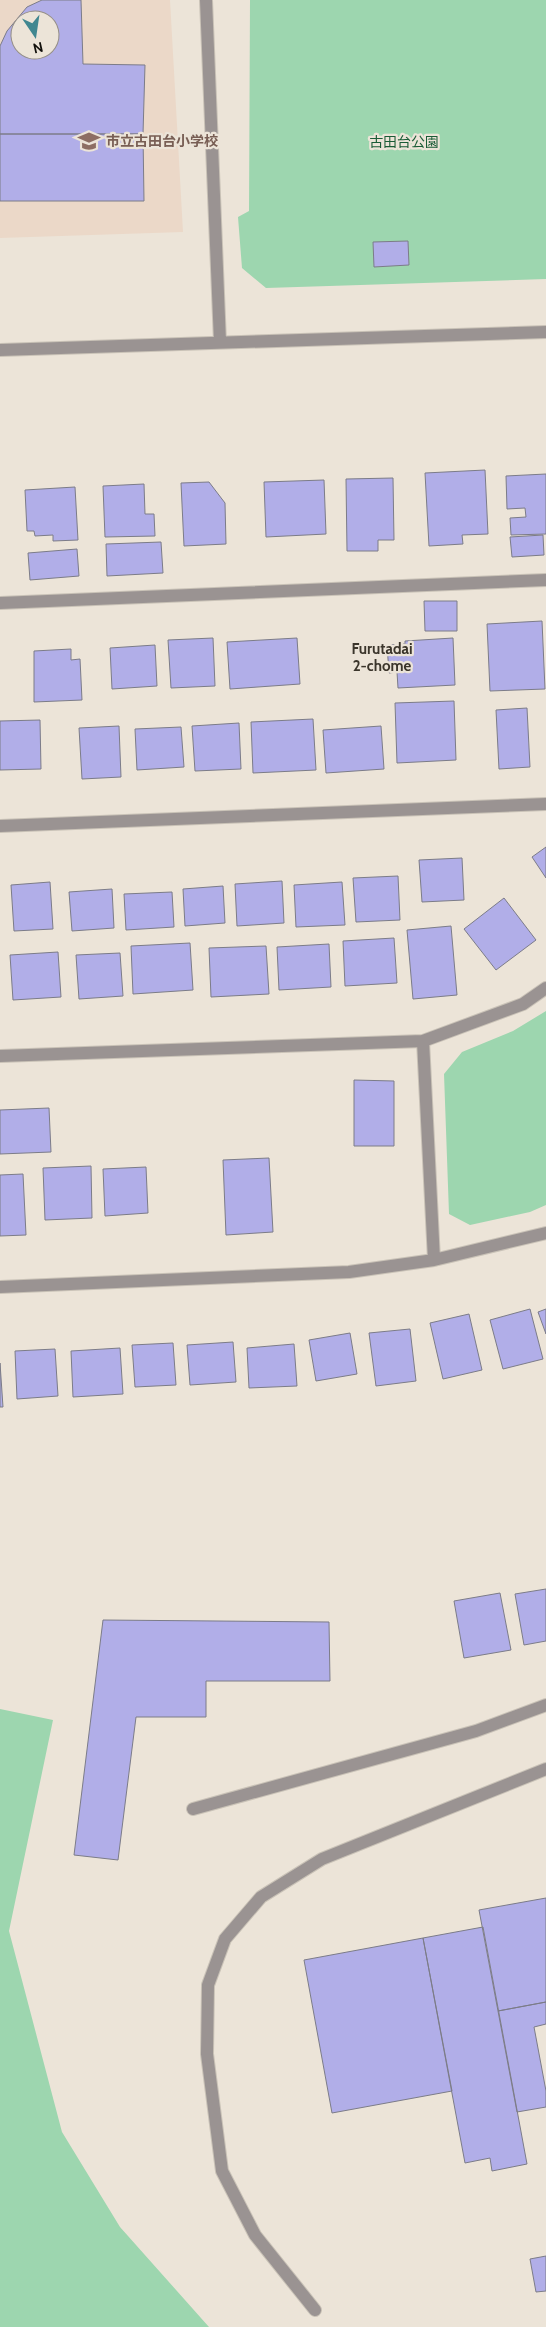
<svg xmlns="http://www.w3.org/2000/svg" width="546" height="2327" viewBox="0 0 546 2327" font-family="Cabin,'Noto Sans JP',sans-serif">
  <style>
    .education { fill: #ebd8c8; fill-rule: evenodd }
    .green { fill: #9dd6af }
    .building { fill: #b1aee8; stroke: #7c7c88; fill-rule: evenodd }
    .lines { fill: none; stroke-linecap: round; stroke-linejoin: round }
    .minor-casing { stroke: #c9c2b7; stroke-width: 14 }
    .minor { stroke: #9a9392; stroke-width: 12 }
    .labels { text-anchor: middle; dominant-baseline: central; stroke-width: 4.5; stroke-linejoin: round; paint-order: stroke }
    .education-label { font-size: 14px; font-weight: bold; fill: #785e54; stroke: #ece4d8; text-anchor: start }
    .park-label { font-size: 14px; fill: #1a5c36; stroke: #ece4d8 }
    .neighbourhood-label { font-size: 15px; font-weight: bold; fill: #3b352b; stroke: #ece4d8 }
  </style>
  <rect width="100%" height="100%" fill="#ece4d8"/>
  <!-- education -->
  <path class="education" d="M 0,0 L 170,0 L 183,232 L 0,238 ZM 20,20 L 50,20 L 50,50 L 20,50 Z"/>
  <!-- green -->
  <path class="green" d="M 250,0 L 546,0 L 546,279 L 266,288 L 242,268 L 238,217 L 249,211 Z
    M 546,1011 L 546,1205 L 530,1212 L 470,1225 L 449,1214 L 444,1074 L 462,1052 L 513,1031 Z
    M 0,1709 L 53,1720 L 9,1931 L 62,2132 L 120,2227 L 209,2327 L 0,2327 Z"/>
  <!-- building -->
  <path class="building" d="M 42,0 L 81,0 L 83,64 L 145,65 L 143,134 L 0,134 L 0,46 L 7,31 L 27,7 ZM 20,20 L 50,20 L 50,50 L 20,50 Z
    M 0,134 L 143,134 L 144,201 L 0,201 Z
    M 408,241 L 409,265 L 374,267 L 373,242 Z
    M 485,470 L 488,534 L 462,535 L 463,544 L 429,546 L 425,473 Z
    M 546,474 L 546,534 L 511,535 L 510,518 L 526,517 L 525,508 L 507,509 L 506,476 Z
    M 393,478 L 394,540 L 378,540 L 378,551 L 347,551 L 346,479 Z
    M 324,480 L 326,534 L 266,537 L 264,482 Z
    M 209,482 L 225,503 L 226,544 L 184,546 L 181,483 Z
    M 144,484 L 145,514 L 154,514 L 155,536 L 105,537 L 103,486 Z
    M 75,487 L 78,540 L 53,541 L 53,535 L 35,536 L 34,531 L 27,531 L 25,490 Z
    M 543,535 L 544,555 L 512,557 L 510,537 Z
    M 161,542 L 163,573 L 107,576 L 106,544 Z
    M 77,549 L 79,576 L 30,580 L 28,553 Z
    M 424,601 L 457,601 L 457,631 L 425,631 Z
    M 542,621 L 545,689 L 490,691 L 487,624 Z
    M 213,638 L 215,686 L 171,688 L 168,640 Z
    M 297,638 L 300,684 L 230,689 L 227,642 Z
    M 453,638 L 455,685 L 398,688 L 397,672 L 389,673 L 387,645 L 405,644 L 405,641 Z
    M 155,645 L 157,686 L 112,689 L 110,648 Z
    M 71,649 L 71,660 L 80,659 L 82,700 L 34,702 L 34,651 Z
    M 454,701 L 456,760 L 397,763 L 395,703 Z
    M 527,708 L 530,767 L 499,769 L 496,710 Z
    M 313,719 L 316,770 L 253,773 L 251,722 Z
    M 40,720 L 41,769 L 0,770 L 0,721 Z
    M 239,723 L 241,769 L 195,771 L 192,726 Z
    M 119,726 L 121,777 L 82,779 L 79,728 Z
    M 381,726 L 384,769 L 326,773 L 323,730 Z
    M 181,727 L 184,767 L 137,770 L 135,729 Z
    M 546,847 L 546,878 L 532,857 Z
    M 462,858 L 464,900 L 422,902 L 419,860 Z
    M 398,876 L 400,920 L 356,922 L 353,878 Z
    M 282,881 L 284,923 L 237,926 L 235,884 Z
    M 50,882 L 53,929 L 14,931 L 11,885 Z
    M 342,882 L 345,925 L 296,927 L 294,885 Z
    M 223,886 L 225,923 L 185,926 L 183,889 Z
    M 112,889 L 114,928 L 72,931 L 69,892 Z
    M 172,892 L 174,927 L 126,930 L 124,894 Z
    M 504,898 L 536,940 L 496,970 L 464,929 Z
    M 451,926 L 457,995 L 413,999 L 407,930 Z
    M 394,938 L 397,983 L 345,986 L 343,941 Z
    M 190,943 L 193,990 L 133,994 L 131,946 Z
    M 329,944 L 331,987 L 279,990 L 277,947 Z
    M 266,946 L 269,994 L 211,997 L 209,948 Z
    M 58,952 L 61,997 L 13,1000 L 10,955 Z
    M 120,953 L 123,996 L 79,999 L 76,955 Z
    M 354,1080 L 394,1081 L 394,1146 L 354,1146 Z
    M 49,1108 L 51,1152 L 0,1154 L 0,1110 Z
    M 269,1158 L 273,1232 L 226,1235 L 223,1160 Z
    M 91,1166 L 92,1218 L 45,1220 L 43,1168 Z
    M 146,1167 L 148,1213 L 105,1216 L 103,1169 Z
    M 23,1174 L 26,1235 L 0,1236 L 0,1175 Z
    M 530,1309 L 543,1359 L 503,1369 L 490,1320 Z
    M 546,1309 L 546,1334 L 538,1312 Z
    M 469,1314 L 482,1370 L 443,1379 L 430,1323 Z
    M 410,1329 L 416,1381 L 376,1386 L 369,1333 Z
    M 350,1333 L 357,1374 L 316,1381 L 309,1340 Z
    M 233,1342 L 236,1382 L 190,1385 L 187,1345 Z
    M 173,1343 L 176,1385 L 135,1387 L 132,1345 Z
    M 294,1344 L 297,1386 L 249,1388 L 247,1348 Z
    M 120,1348 L 123,1394 L 73,1397 L 71,1351 Z
    M 55,1349 L 58,1396 L 17,1399 L 15,1351 Z
    M 0,1363 L 3,1407 L 0,1407 Z
    M 546,1589 L 546,1641 L 524,1645 L 515,1594 Z
    M 500,1593 L 511,1650 L 464,1658 L 454,1601 Z
    M 103,1620 L 329,1622 L 330,1681 L 206,1681 L 206,1717 L 136,1717 L 118,1860 L 74,1855 Z
    M 546,1898 L 546,2002 L 498,2011 L 479,1910 Z
    M 483,1927 L 527,2164 L 492,2171 L 490,2158 L 465,2163 L 423,1938 Z
    M 423,1938 L 452,2091 L 332,2113 L 304,1960 Z
    M 546,2002 L 546,2024 L 534,2027 L 546,2091 L 546,2107 L 517,2112 L 498,2011 Z
    M 546,2256 L 546,2291 L 536,2292 L 530,2259 Z"/>
  <g class="lines">
    <!-- minor casing -->
    <g class="minor-casing">
      <path id="minor" d="M 206,0 L 220,342
        M 0,350 L 546,332
        M 0,603 L 546,580
        M 0,826 L 546,804
        M 423,1041 L 434,1260
        M 0,1056 L 423,1041 L 523,1004 L 546,988
        M 0,1287 L 349,1272 L 434,1260 L 546,1233
        M 193,1809 L 476,1731 L 546,1705
        M 315,2310 L 255,2235 L 222,2171 L 207,2054 L 208,1985 L 225,1939 L 261,1897 L 322,1859 L 546,1769"/>
    </g>
    <!-- minor -->
    <use href="#minor" class="minor"/>
  </g>
  <!-- icons -->
  <defs>
    <g id="school-bare" transform="scale(1.725)"><path d="M0-5L7-2L0 1L-7-2ZM-4 1L0 2.5L4 1V4Q0 6-4 4Z" fill="#8d6e63" stroke="#ece4d8" stroke-width="2.5" paint-order="stroke"/></g>
  </defs>
  <g fill-rule="evenodd">
    <use href="#school-bare" x="89" y="141"/>
  </g>
  <g class="labels">
    <!-- education labels -->
    <g class="education-label">
      <text x="106" y="141">市立古田台小学校</text>
    </g>
    <!-- park labels -->
    <g class="park-label">
      <text x="404" y="142">古田台公園</text>
    </g>
    <!-- neighbourhood labels -->
    <g class="neighbourhood-label">
      <text x="382" y="649">Furutadai<tspan x="382" dy="17">2-chome</tspan></text>
    </g>
  </g>
  <!-- north arrow -->
  <g transform="translate(35 35) rotate(167)"><circle r="24" fill="#ece4d8" stroke="#958f86"/>
  <path d="M0-4L9 19L0 12L-9 19Z" fill="#408790"/>
  <text y="-8" font-size="14" font-weight="bold" text-anchor="middle" fill="#12100c">N</text>
  </g>
</svg>
